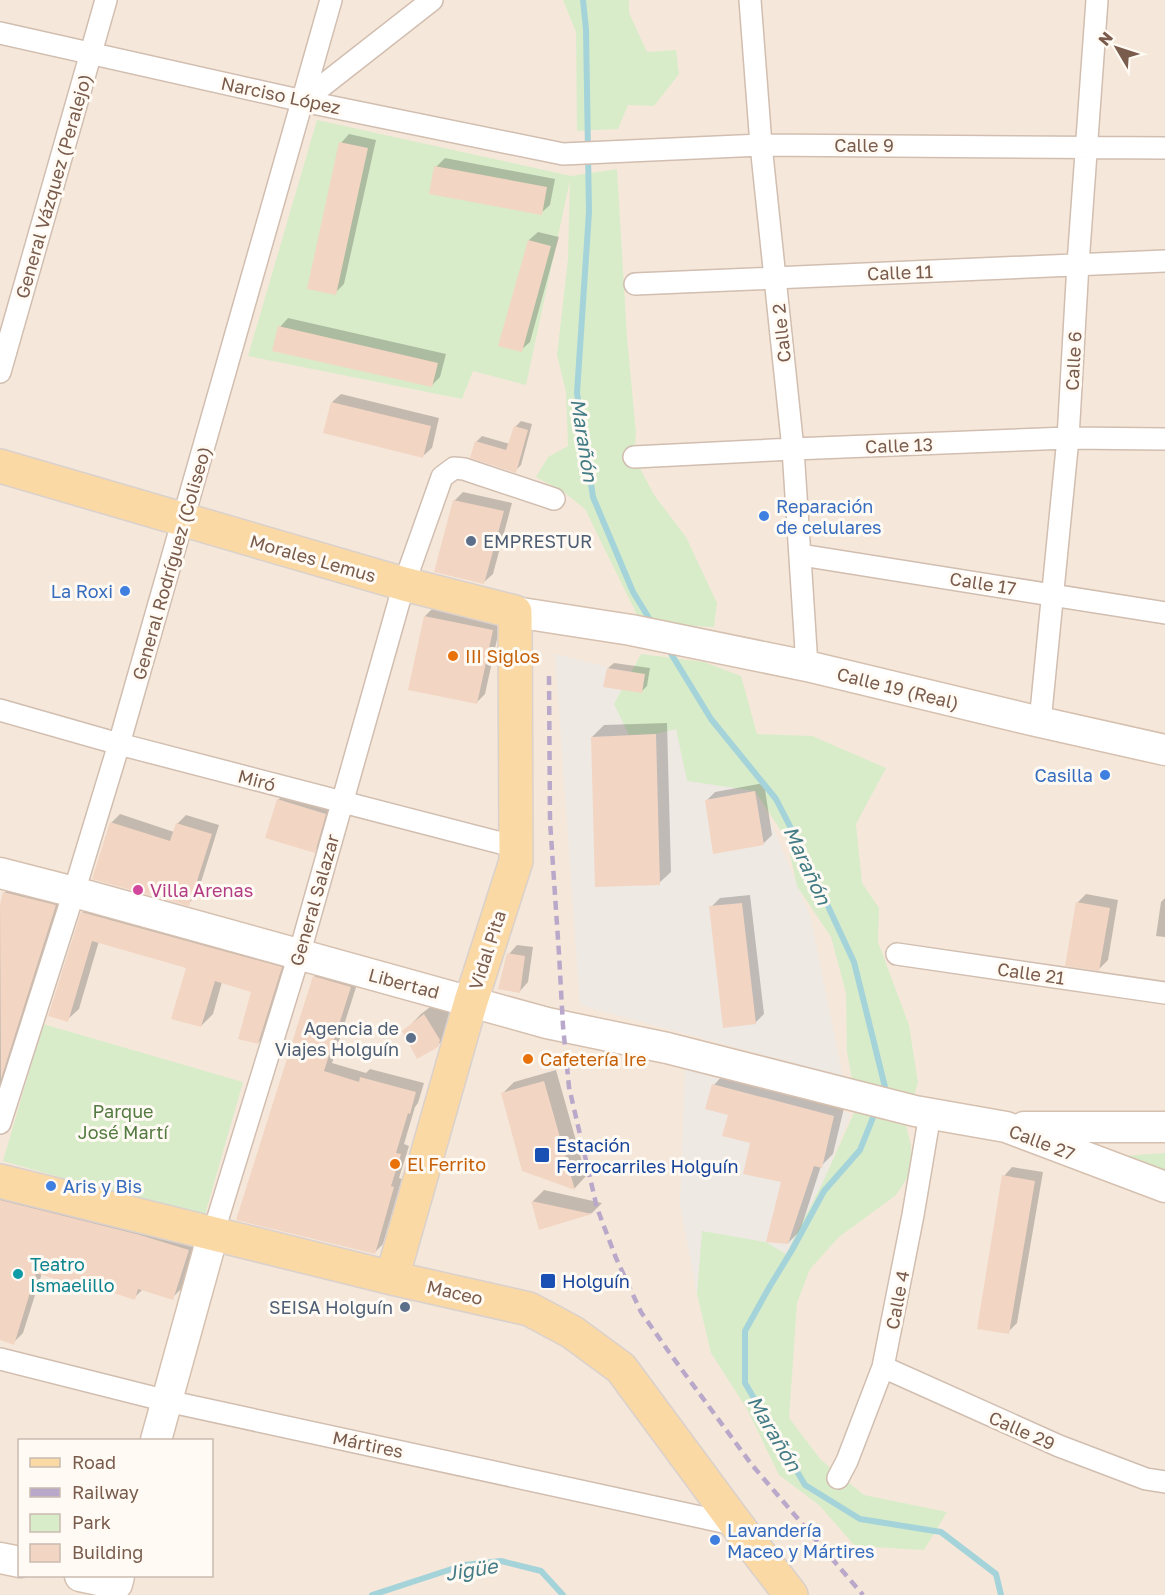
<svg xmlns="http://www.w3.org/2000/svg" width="1165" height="1595" viewBox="0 0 1165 1595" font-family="'Golos Text',sans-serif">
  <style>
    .residential { fill: #f5e8da; fill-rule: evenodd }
    .industrial { fill: #efe9e4 }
    .green { fill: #d8ecc9 }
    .shadow { fill: #0003 }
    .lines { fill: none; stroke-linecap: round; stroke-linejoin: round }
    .stream { stroke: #a5d3da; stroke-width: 6 }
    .building { fill: #f3d5c3 }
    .street-casing { stroke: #d1beb0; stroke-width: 24 }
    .secondary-casing { stroke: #d6c0b0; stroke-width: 33 }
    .primary-casing { stroke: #dad1cd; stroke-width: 36 }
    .street { stroke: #fff; stroke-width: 21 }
    .secondary { stroke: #fff; stroke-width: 30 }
    .primary { stroke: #fbd9a5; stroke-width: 33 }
    .rail { stroke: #b9a8c9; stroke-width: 4.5; stroke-dasharray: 9 6; stroke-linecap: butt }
    .shop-dot { fill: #3f7fe0; stroke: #fffaf3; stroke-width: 2 }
    .service-dot { fill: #5c6f8a; stroke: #fffaf3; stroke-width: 2 }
    .food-dot { fill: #e8710a; stroke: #fffaf3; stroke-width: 2 }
    .hotel-dot { fill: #d1479c; stroke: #fffaf3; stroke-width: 2 }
    .transit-dot { fill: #1a4fb4; stroke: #fffaf3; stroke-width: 2 }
    .culture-dot { fill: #0f9aa8; stroke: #fffaf3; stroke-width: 2 }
    .labels { text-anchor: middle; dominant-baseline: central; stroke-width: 6; stroke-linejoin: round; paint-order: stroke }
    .street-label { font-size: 18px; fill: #7a5c4d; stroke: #fffaf3 }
    .shop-label { font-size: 18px; fill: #366cbe; stroke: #fffaf3; text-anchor: start }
    .service-label { font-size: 18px; fill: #4e5e75; stroke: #fffaf3; text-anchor: end }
    .food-label { font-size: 18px; fill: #c56008; stroke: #fffaf3; text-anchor: start }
    .hotel-label { font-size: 18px; fill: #b23c85; stroke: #fffaf3; text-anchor: start }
    .park-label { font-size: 18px; fill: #537a41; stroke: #fffaf3 }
    .transit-label { font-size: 18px; fill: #164399; stroke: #fffaf3; text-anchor: start }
    .culture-label { font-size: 18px; fill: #0d838f; stroke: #fffaf3; text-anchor: start }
    .water-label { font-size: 20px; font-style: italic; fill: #437c86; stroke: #fffaf3 }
  </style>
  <rect width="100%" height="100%" fill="#fdf6ec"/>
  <!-- residential -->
  <path class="residential" d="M 0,0 L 1165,0 L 1165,1595 L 0,1595 ZM 20,1440 L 212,1440 L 212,1576 L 20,1576 Z"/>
  <!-- industrial -->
  <path class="industrial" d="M 555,654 L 607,667 L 645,674 L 755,791 L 768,816 L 810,915 L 843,1077 L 580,1005 Z
    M 685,1064 L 851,1114 L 823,1182 L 786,1255 L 697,1294 L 680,1204 Z"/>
  <!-- green -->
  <path class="green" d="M 563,0 L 629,0 L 629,13 L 647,52 L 676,50 L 679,74 L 654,106 L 628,105 L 618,129 L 577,131 L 576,32 Z
    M 317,120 L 571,176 L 617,169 L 627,337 L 636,433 L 634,457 L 654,495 L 686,537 L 717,603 L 714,627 L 669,625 L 640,621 L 585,509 L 565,493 L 536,477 L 548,457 L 568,446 L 566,392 L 557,355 L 568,259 L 570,180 L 526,385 L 473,371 L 462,399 L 248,356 Z
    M 641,654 L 704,662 L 741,676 L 757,734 L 812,736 L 886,768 L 856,824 L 862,883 L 879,908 L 878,942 L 909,1025 L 918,1083 L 905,1122 L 911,1145 L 911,1172 L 896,1195 L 839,1237 L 810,1269 L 797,1303 L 789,1418 L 821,1460 L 864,1495 L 947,1512 L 924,1550 L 855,1546 L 819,1505 L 779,1475 L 747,1409 L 711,1353 L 697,1294 L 702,1231 L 766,1242 L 786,1254 L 823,1182 L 857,1106 L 847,1052 L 846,993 L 831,937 L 797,886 L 787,840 L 755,791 L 687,781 L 676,729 L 656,734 L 629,735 L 614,704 Z
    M 43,1024 L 243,1082 L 204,1218 L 3,1161 Z
    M 1165,1153 L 1165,1172 L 1105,1157 Z"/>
  <!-- shadow -->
  <path class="shadow" d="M 349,134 L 376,140 L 344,284 L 335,293 L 341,143 Z
    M 445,158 L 555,179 L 550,205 L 541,213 L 436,167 Z
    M 538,232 L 559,237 L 530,342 L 521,350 L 500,345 L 529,240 Z
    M 288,318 L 446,354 L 440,377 L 431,386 L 280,327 Z
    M 341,394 L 439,418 L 432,448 L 423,456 L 332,402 Z
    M 521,421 L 532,424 L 521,465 L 515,471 L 476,442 L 482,436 L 510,444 L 516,426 Z
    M 463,492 L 512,503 L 493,574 L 484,582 L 454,501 Z
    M 434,607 L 501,621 L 485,694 L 476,703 L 425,616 Z
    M 614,663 L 650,668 L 647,686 L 641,692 L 608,668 Z
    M 667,723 L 671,872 L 659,883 L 592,737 L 604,725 Z
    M 764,783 L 772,835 L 764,843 L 706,801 L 715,792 Z
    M 284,794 L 330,809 L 320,845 L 314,851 L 278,800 Z
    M 120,814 L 174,832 L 177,824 L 186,815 L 219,825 L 197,895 L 188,904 L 111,823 Z
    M 12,886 L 62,899 L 0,1091 L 0,911 L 5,892 Z
    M 1086,894 L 1118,900 L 1108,960 L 1099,969 L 1077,903 Z
    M 750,895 L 764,1014 L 755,1023 L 711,907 L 720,898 Z
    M 1165,898 L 1165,937 L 1156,936 L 1161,902 Z
    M 94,901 L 293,956 L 269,1031 L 258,1043 L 253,991 L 222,982 L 213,1014 L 201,1026 L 187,967 L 99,941 L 79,1009 L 67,1020 L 82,913 Z
    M 517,945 L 533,947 L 528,982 L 520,991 L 509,954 Z
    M 323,968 L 359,978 L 332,1063 L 366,1073 L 370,1069 L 424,1083 L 418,1103 L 415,1107 L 404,1144 L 409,1146 L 399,1178 L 402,1179 L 383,1244 L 374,1253 L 238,1219 L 314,977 Z
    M 442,998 L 457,1022 L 455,1028 L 437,1046 L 404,1032 L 421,1014 Z
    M 556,1070 L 586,1176 L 575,1188 L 524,1170 L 502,1094 L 514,1082 Z
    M 725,1073 L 845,1104 L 833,1154 L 821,1166 L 800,1231 L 788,1243 L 783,1181 L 730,1114 L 714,1085 Z
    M 1012,1167 L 1043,1172 L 1017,1323 L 1008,1332 L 1004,1176 Z
    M 8,1190 L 198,1240 L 182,1288 L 172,1298 L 143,1289 L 134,1298 L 106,1289 L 103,1292 L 42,1273 L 23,1333 L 13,1343 L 0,1339 L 0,1199 Z
    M 544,1190 L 602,1203 L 592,1213 L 540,1228 L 533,1201 Z"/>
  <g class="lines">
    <!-- stream -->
    <path class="stream" d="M 583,0 L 586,29 L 589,212 L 577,393 L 593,497 L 633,592 L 652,623
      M 667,647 L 711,719 L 776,799 L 799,844 L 854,962 L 885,1087 L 882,1095
      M 876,1110 L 860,1150 L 824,1191 L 792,1250 L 770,1286 L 745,1331 L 745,1383 L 805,1485 L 860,1519 L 941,1532 L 996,1574 L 1001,1595
      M 372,1595 L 464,1565 L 501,1561 L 541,1571 L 563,1595"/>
  </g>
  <!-- building -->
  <path class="building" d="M 339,142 L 368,148 L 336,295 L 307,289 Z
    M 434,166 L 547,187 L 542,215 L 429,194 Z
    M 528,240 L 551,246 L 522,352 L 498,346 Z
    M 278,326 L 438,363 L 432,387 L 272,351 Z
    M 331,402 L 431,426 L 423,458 L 323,433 Z
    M 514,426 L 528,430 L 516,473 L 470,458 L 475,441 L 506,450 Z
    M 453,500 L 504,511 L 484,584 L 434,572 Z
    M 424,616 L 493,630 L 477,704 L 408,690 Z
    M 607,668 L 645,674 L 642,693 L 603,687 Z
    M 656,734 L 660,885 L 595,887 L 591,737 Z
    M 755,791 L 764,845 L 713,854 L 705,800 Z
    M 277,799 L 326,814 L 315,853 L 265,838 Z
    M 110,822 L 170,841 L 176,823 L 212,834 L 189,906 L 92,879 Z
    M 3,892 L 56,905 L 1,1079 L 0,905 Z
    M 1076,902 L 1110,908 L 1099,971 L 1065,966 Z
    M 742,903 L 756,1024 L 723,1028 L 709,906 Z
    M 81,912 L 282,967 L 258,1044 L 238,1039 L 251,992 L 215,981 L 201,1027 L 171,1019 L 186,968 L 92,941 L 68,1022 L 48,1016 Z
    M 507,953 L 525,956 L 520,993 L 498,989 Z
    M 313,976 L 351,987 L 324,1071 L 359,1082 L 360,1077 L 416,1092 L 410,1114 L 408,1113 L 396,1153 L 401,1154 L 391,1186 L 394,1187 L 375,1254 L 236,1220 Z
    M 424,1014 L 440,1040 L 438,1047 L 417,1059 L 402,1031 Z
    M 544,1081 L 575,1190 L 522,1171 L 501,1093 Z
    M 712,1084 L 834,1116 L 822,1168 L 814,1166 L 788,1244 L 766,1242 L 781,1182 L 743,1174 L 750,1143 L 722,1136 L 728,1115 L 705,1109 Z
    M 1002,1175 L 1035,1181 L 1009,1334 L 977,1329 Z
    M 0,1200 L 140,1235 L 189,1250 L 173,1300 L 138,1289 L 135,1300 L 104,1290 L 103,1294 L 36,1273 L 14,1345 L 0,1340 Z
    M 531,1201 L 592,1214 L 539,1230 Z"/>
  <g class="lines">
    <!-- street casing -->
    <g class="street-casing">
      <path id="street" d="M 750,0 L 761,145 L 793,449 L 807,666
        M 0,33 L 303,101 L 563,154 L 761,145 L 1165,148
        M 303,101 L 432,0
        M 635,284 L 1165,261
        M 0,372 L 106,0
        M 634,457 L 793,449 L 1068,438 L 1165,439
        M 801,555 L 1165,613
        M 0,710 L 119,744 L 516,847
        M 1040,722 L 1068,438 L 1078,264 L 1097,0
        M 897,954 L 1165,993
        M 0,1123 L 74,892 L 119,744 L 331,0
        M 213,1234 L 299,955 L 404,584 L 442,477 L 454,468 L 464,469 L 554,499
        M 0,1359 L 167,1401 L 737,1525
        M 883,1367 L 1059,1446 L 1146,1479 L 1165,1482
        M 838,1478 L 847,1461 L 883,1367 L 913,1215 L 930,1114"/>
    </g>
    <!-- secondary casing -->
    <g class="secondary-casing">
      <path id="secondary" d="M 515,612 L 631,630 L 807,666 L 1040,722 L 1165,750
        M 0,873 L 74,892 L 547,1023 L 667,1048 L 915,1111 L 1006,1127 L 1165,1187
        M 1024,1127 L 1165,1127
        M 156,1440 L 213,1234
        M 0,1558 L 20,1562
        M 80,1576 L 117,1584 L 119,1576"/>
    </g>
    <!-- primary casing -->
    <g class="primary-casing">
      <path id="primary" d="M 0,466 L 404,584 L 515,612 L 516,861 L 471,1001 L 392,1278
        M 0,1181 L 392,1278 L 529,1309 L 572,1332 L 621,1368 L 737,1525 L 791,1595"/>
    </g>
    <!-- street -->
    <use href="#street" class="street"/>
    <!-- secondary -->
    <use href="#secondary" class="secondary"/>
    <!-- primary -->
    <use href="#primary" class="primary"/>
    <!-- rail -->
    <path class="rail" d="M 549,676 L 550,821 L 559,954 L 563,1026 L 569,1087 L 597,1208 L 616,1258 L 641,1312 L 671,1355 L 752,1465 L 863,1595"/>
  </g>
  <!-- markers -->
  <g class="shop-dot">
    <circle cx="764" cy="516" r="6"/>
    <circle cx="125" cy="591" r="6"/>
    <circle cx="1105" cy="775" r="6"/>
    <circle cx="51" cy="1186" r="6"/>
    <circle cx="715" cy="1540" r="6"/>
  </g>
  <g class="service-dot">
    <circle cx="471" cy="541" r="6"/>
    <circle cx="411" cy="1038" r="6"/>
    <circle cx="405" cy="1307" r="6"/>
  </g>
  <g class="food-dot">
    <circle cx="453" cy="656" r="6"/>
    <circle cx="528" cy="1059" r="6"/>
    <circle cx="395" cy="1164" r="6"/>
  </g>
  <circle class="hotel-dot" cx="138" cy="890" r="6"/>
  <g class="transit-dot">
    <rect x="534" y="1147" width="16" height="16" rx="3"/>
    <rect x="540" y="1273" width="16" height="16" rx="3"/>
  </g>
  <circle class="culture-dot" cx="18" cy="1274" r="6"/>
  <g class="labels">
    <!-- street labels -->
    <g class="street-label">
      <text transform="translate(281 95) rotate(12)">Narciso López</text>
      <text x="864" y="145">Calle 9</text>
      <text transform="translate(53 186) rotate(-74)">General Vázquez (Peralejo)</text>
      <text transform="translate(900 272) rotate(-2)">Calle 11</text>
      <text transform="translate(781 333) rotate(-96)">Calle 2</text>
      <text transform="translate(1073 361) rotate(-87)">Calle 6</text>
      <text transform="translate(899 445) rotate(-2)">Calle 13</text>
      <text transform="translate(313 558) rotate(16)">Morales Lemus</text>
      <text transform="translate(171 563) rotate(-74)">General Rodríguez (Coliseo)</text>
      <text transform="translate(983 583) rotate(9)">Calle 17</text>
      <text transform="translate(898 688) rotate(14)">Calle 19 (Real)</text>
      <text transform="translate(257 780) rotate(15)">Miró</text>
      <text transform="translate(314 900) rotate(-74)">General Salazar</text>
      <text transform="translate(487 950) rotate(-72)">Vidal Pita</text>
      <text transform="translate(1031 973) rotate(8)">Calle 21</text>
      <text transform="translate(404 983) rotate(15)">Libertad</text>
      <text transform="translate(1042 1142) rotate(21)">Calle 27</text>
      <text transform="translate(455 1292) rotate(13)">Maceo</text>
      <text transform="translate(897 1300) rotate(-79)">Calle 4</text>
      <text transform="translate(1022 1430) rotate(24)">Calle 29</text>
      <text transform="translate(368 1444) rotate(12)">Mártires</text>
    </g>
    <!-- shop labels -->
    <g class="shop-label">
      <text x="776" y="506">Reparación<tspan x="776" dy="21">de celulares</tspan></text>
      <text x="113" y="591" text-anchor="end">La Roxi</text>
      <text x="1093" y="775" text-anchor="end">Casilla</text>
      <text x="63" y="1186">Aris y Bis</text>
      <text x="727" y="1530">Lavandería<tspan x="727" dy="21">Maceo y Mártires</tspan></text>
    </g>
    <!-- service labels -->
    <g class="service-label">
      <text x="483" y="541" text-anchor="start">EMPRESTUR</text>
      <text x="399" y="1028">Agencia de<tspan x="399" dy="21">Viajes Holguín</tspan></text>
      <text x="393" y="1307">SEISA Holguín</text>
    </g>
    <!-- food labels -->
    <g class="food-label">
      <text x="465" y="656">III Siglos</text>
      <text x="540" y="1059">Cafetería Ire</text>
      <text x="407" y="1164">El Ferrito</text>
    </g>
    <!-- hotel labels -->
    <g class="hotel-label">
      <text x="150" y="890">Villa Arenas</text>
    </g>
    <!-- park labels -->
    <g class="park-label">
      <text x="123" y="1111">Parque<tspan x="123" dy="21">José Martí</tspan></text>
    </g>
    <!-- transit labels -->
    <g class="transit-label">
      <text x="556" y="1145">Estación<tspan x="556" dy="21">Ferrocarriles Holguín</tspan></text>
      <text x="562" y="1281">Holguín</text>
    </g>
    <!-- culture labels -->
    <g class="culture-label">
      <text x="30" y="1264">Teatro<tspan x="30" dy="21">Ismaelillo</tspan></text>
    </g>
    <!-- water labels -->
    <g class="water-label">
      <text transform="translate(585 440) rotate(81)">Marañón</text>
      <text transform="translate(808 865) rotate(65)">Marañón</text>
      <text transform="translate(775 1433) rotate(59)">Marañón</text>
      <text transform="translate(471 1569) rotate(-9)">Jigüe</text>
    </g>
  </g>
  <!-- legend -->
  <rect x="18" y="1439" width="195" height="138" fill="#fffaf3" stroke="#cabbb1" stroke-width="1.5"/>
  <rect x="30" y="1458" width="30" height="9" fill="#fbd9a5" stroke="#cabbb1" stroke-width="1.5"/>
  <text x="72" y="1469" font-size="18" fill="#7a5c4d">Road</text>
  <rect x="30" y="1488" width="30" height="9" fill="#b9a8c9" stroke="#cabbb1" stroke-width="1.5"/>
  <text x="72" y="1499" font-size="18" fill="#7a5c4d">Railway</text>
  <rect x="30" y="1514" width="30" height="18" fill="#d8ecc9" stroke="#cabbb1" stroke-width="1.5"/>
  <text x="72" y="1529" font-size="18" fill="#7a5c4d">Park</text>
  <rect x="30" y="1544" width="30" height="18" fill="#f3d5c3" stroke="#cabbb1" stroke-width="1.5"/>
  <text x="72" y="1559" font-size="18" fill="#7a5c4d">Building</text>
  <!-- north arrow -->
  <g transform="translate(1117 48) rotate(309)" stroke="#fffaf3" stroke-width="4.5" paint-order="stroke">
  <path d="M0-4.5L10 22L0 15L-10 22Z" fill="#7a5c4d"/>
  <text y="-9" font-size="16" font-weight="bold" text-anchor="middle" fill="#7a5c4d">N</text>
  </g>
</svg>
